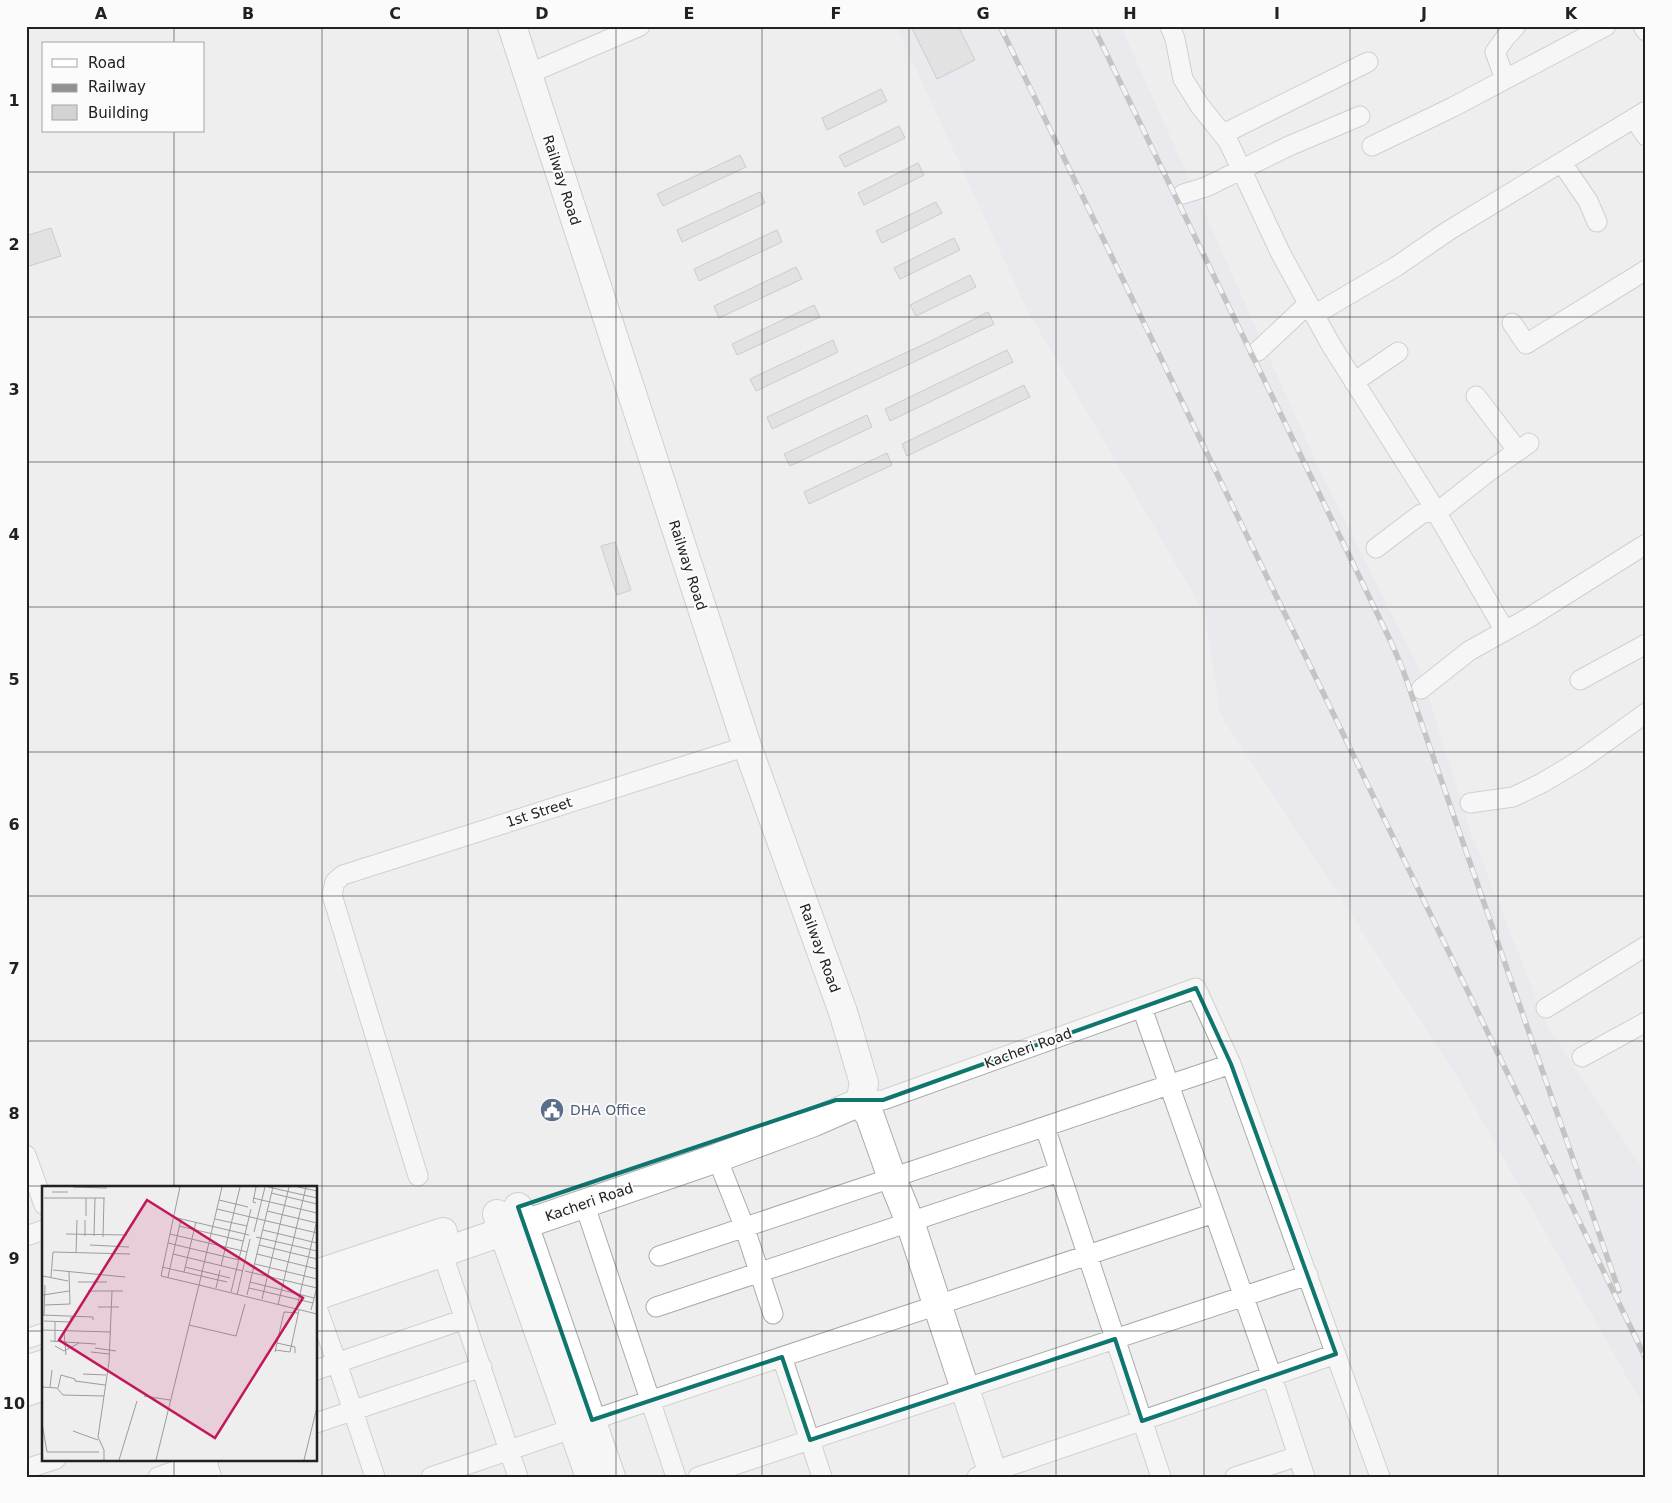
<svg xmlns="http://www.w3.org/2000/svg" width="1672" height="1503" viewBox="0 0 1672 1503" font-family="'DejaVu Sans',sans-serif">
  <style>
    .built { fill: #e5e4ed }
    .building { fill: #d4d3d4; stroke: #a1a0a1 }
    .lines { fill: none; stroke-linecap: round; stroke-linejoin: round }
    .street-casing { stroke: #aaaaab; stroke-width: 21 }
    .secondary-casing { stroke: #aaaaab; stroke-width: 30 }
    .street { stroke: #fff; stroke-width: 19 }
    .secondary { stroke: #fff; stroke-width: 28 }
    .rail-casing { stroke: #919192; stroke-width: 5.5 }
    .rail { stroke: #fbfbfc; stroke-width: 4; stroke-dasharray: 11; stroke-linecap: butt }
    .marked { fill: none; stroke: #0f766e; stroke-width: 4; stroke-linejoin: round }
    .grid { fill: none; stroke: #212122; stroke-width: 1; stroke-opacity: 0.55 }
    .labels { text-anchor: middle; dominant-baseline: central; stroke-width: 4; stroke-linejoin: round; paint-order: stroke }
    .street-label { font-size: 14px; fill: #212122; stroke: #fbfbfc }
    .service-label { font-size: 14px; fill: #4e5e75; stroke: #fbfbfc; text-anchor: start }
    .inset-road { fill: none; stroke: #9c9c9d; stroke-width: 1 }
    .view { fill: #c2185b; fill-opacity: 0.15; stroke: #c2185b; stroke-width: 2.5 }
    .inset-edge { fill: none; stroke: #212122; stroke-width: 2.5 }
    .neatline { fill: none; stroke: #212122; stroke-width: 2 }
    .grid-label { font-size: 16px; text-anchor: middle; font-weight: bold; fill: #212122 }
  </style>
  <rect width="100%" height="100%" fill="#eeeeef"/>
  <!-- built -->
  <path class="built" d="M 896,26 L 1121,26 L 1322,475 L 1420,670 L 1472,835 L 1547,1025 L 1646,1173 L 1646,1411 L 1458,1078 L 1220,714 L 1205,614 L 1027,310 Z"/>
  <!-- building -->
  <path class="building" d="M 911,26 L 958,26 L 975,60 L 937,79 Z
    M 881,89 L 887,101 L 827,130 L 822,118 Z
    M 899,126 L 905,138 L 845,167 L 839,156 Z
    M 740,155 L 746,167 L 663,206 L 657,194 Z
    M 918,163 L 924,175 L 864,205 L 858,193 Z
    M 760,192 L 765,203 L 682,242 L 677,230 Z
    M 936,202 L 942,213 L 882,243 L 876,231 Z
    M 51,228 L 61,256 L 26,267 L 26,236 Z
    M 777,230 L 782,242 L 699,281 L 694,269 Z
    M 954,238 L 960,250 L 900,279 L 894,268 Z
    M 796,267 L 802,279 L 719,318 L 714,306 Z
    M 970,275 L 976,287 L 916,316 L 910,305 Z
    M 814,305 L 820,317 L 737,355 L 732,344 Z
    M 988,312 L 994,324 L 772,429 L 767,417 L 929,342 Z
    M 833,340 L 838,352 L 756,391 L 750,379 Z
    M 1007,350 L 1013,362 L 890,421 L 885,409 Z
    M 1024,385 L 1030,397 L 907,456 L 902,444 Z
    M 867,415 L 872,427 L 790,466 L 784,454 Z
    M 887,453 L 892,465 L 809,504 L 804,492 Z
    M 615,542 L 631,590 L 617,595 L 601,546 Z"/>
  <g class="lines">
    <!-- street casing -->
    <g class="street-casing">
      <path id="street" d="M 1170,26 L 1175,39 L 1183,79 L 1200,106 L 1228,141 L 1281,254 L 1331,345 L 1428,498 L 1505,631
        M 1643,26 L 1646,31
        M 528,74 L 640,26
        M 1505,79 L 1495,52 L 1505,38 L 1516,26
        M 1634,118 L 1646,136
        M 1223,134 L 1368,62
        M 1372,146 L 1453,107 L 1606,26
        M 1562,163 L 1588,201 L 1597,222
        M 1183,194 L 1206,187 L 1289,146 L 1360,116
        M 1314,315 L 1397,266 L 1448,231 L 1646,111
        M 1512,323 L 1526,344 L 1646,270
        M 1258,351 L 1308,304
        M 1354,382 L 1398,352
        M 1476,396 L 1518,451
        M 1376,548 L 1421,514 L 1435,511 L 1445,506 L 1488,472 L 1529,443
        M 1580,680 L 1646,644
        M 1421,689 L 1469,651 L 1530,617 L 1646,544
        M 1470,803 L 1513,797 L 1542,783 L 1582,759 L 1646,713
        M 1142,1008 L 1272,1377 L 1305,1477
        M 1546,1008 L 1646,946
        M 1582,1057 L 1646,1022
        M 860,1102 L 883,1100 L 1196,988 L 1231,1064 L 1380,1477
        M 1045,1127 L 1161,1477
        M 26,1155 L 44,1205
        M 717,1158 L 744,1226 L 773,1314
        M 418,1176 L 332,895 L 335,882 L 343,875 L 747,746
        M 584,1203 L 676,1477
        M 26,1236 L 44,1230
        M 442,1252 L 518,1477
        M 659,1256 L 1231,1064
        M 316,1305 L 337,1363 L 375,1477
        M 656,1307 L 1059,1172
        M 26,1339 L 44,1333
        M 782,1357 L 822,1477
        M 316,1370 L 465,1319
        M 592,1420 L 1214,1213
        M 316,1423 L 482,1367
        M 26,1469 L 56,1459
        M 158,1477 L 209,1459
        M 431,1477 L 574,1428
        M 698,1477 L 1308,1275
        M 977,1477 L 1336,1354
        M 1235,1477 L 1298,1456"/>
    </g>
    <!-- secondary casing -->
    <g class="secondary-casing">
      <path id="secondary" d="M 512,26 L 747,746 L 843,1012 L 864,1083 L 860,1102
        M 860,1102 L 870,1116 L 892,1178 L 910,1222 L 994,1477
        M 518,1207 L 611,1477
        M 497,1214 L 590,1477
        M 316,1274 L 443,1232
        M 316,1296 L 717,1158 L 814,1122 L 860,1102
        M 26,1370 L 44,1364
        M 26,1392 L 44,1386
        M 201,1459 L 207,1477"/>
    </g>
    <!-- street -->
    <use href="#street" class="street"/>
    <!-- secondary -->
    <use href="#secondary" class="secondary"/>
    <!-- rail casing -->
    <g class="rail-casing">
      <path id="rail" d="M 1000,26 L 1646,1359
        M 1093,26 L 1391,642 L 1403,670 L 1619,1291"/>
    </g>
    <!-- rail -->
    <use href="#rail" class="rail"/>
  </g>
  <!-- marked area -->
  <path d="M0 0H1672V1503H0ZM 1196,988 L 1231,1064 L 1336,1354 L 1142,1421 L 1115,1339 L 810,1440 L 782,1357 L 592,1420 L 518,1207 L 836,1100 L 883,1100 Z" fill="#eeeeef" fill-opacity=".55" fill-rule="evenodd"/>
  <path class="marked" d="M 1196,988 L 1231,1064 L 1336,1354 L 1142,1421 L 1115,1339 L 810,1440 L 782,1357 L 592,1420 L 518,1207 L 836,1100 L 883,1100 Z"/>
  <!-- grid -->
  <path class="grid" d="M 174,26 L 174,44M 322,26 L 322,1477M 468,26 L 468,1477M 616,26 L 616,1477M 762,26 L 762,1477M 909,26 L 909,1477M 1056,26 L 1056,1477M 1204,26 L 1204,1477M 1350,26 L 1350,1477M 1498,26 L 1498,1477M 174,131 L 174,1187M 26,172 L 1646,172M 26,317 L 1646,317M 26,462 L 1646,462M 26,607 L 1646,607M 26,752 L 1646,752M 26,896 L 1646,896M 26,1041 L 1646,1041M 26,1186 L 1646,1186M 26,1331 L 44,1331M 316,1331 L 1646,1331M 174,1459 L 174,1477"/>
  <!-- icons -->
  <defs>
    <g id="civic-disc" transform="scale(1.25)"><circle r="9.5" fill="#5c6f8a" stroke="#fbfbfc"/><path d="M-.6-6.5H3V-4.5H.6V-3L4-1V1h2V6H-6V1h2V-1L-.6-3ZM-1.2 2.5V6h2.4V2.5Z" fill="#fff"/></g>
  </defs>
  <g fill-rule="evenodd">
    <use href="#civic-disc" x="552" y="1110"/>
  </g>
  <g class="labels">
    <!-- street labels -->
    <g class="street-label">
      <text transform="translate(562 180) rotate(72)">Railway Road</text>
      <text transform="translate(688 565) rotate(72)">Railway Road</text>
      <text transform="translate(539 812) rotate(-18)">1st Street</text>
      <text transform="translate(820 948) rotate(70)">Railway Road</text>
      <text transform="translate(1028 1048) rotate(-20)">Kacheri Road</text>
      <text transform="translate(589 1202) rotate(-19)">Kacheri Road</text>
    </g>
    <!-- service labels -->
    <g class="service-label">
      <text x="570" y="1110">DHA Office</text>
    </g>
  </g>
  <!-- overview -->
  <g transform="translate(42 1186)">
    <rect width="275" height="275" fill="#eeeeef"/>
    <path class="inset-road" d="M 31,1 L 65,2M 138,1 L 119,90 L 157,99 L 180,1M 226,1 L 275,12M 256,1 L 275,5M 10,6 L 26,6M 229,7 L 275,18M 2,12 L 63,12M 211,12 L 275,27M 177,14 L 206,21M 214,17 L 211,16 L 214,1M 175,23 L 275,47M 225,25 L 275,37M 44,30 L 44,12M 131,31 L 207,49M 173,33 L 205,40M 137,40 L 201,55M 221,44 L 275,57M 212,46 L 223,1M 24,48 L 85,49M 128,48 L 205,66M 43,50 L 43,34M 52,50 L 53,12M 61,51 L 62,12M 214,51 L 275,65M 126,57 L 197,74M 48,59 L 87,61M 217,59 L 275,73M 34,67 L 35,34M 131,68 L 201,85M 215,68 L 275,83M 213,78 L 275,93M 179,80 L 198,1M 120,81 L 185,96M 143,81 L 188,92M 11,84 L 83,91M 203,85 L 275,102M 142,86 L 154,36M 1,90 L 26,95M 9,91 L 11,66 L 88,68M 126,91 L 139,33M 36,96 L 65,96M 208,96 L 272,112M 157,99 L 275,128M 174,102 L 178,84M 207,102 L 271,117M 46,105 L 81,105M 189,106 L 209,23M 1,109 L 27,105M 195,109 L 208,53M 205,109 L 231,1M 220,113 L 247,1M 3,119 L 28,118 L 27,86M 236,119 L 264,1M 56,121 L 77,121M 255,121 L 275,34M 269,124 L 275,101M 0,129 L 51,131 L 51,134M 2,129 L 3,99M 2,135 L 28,136 L 29,131M 13,136 L 13,156M 147,139 L 194,150 L 203,118M 0,144 L 69,146M 22,146 L 24,169M 8,155 L 54,158M 235,157 L 253,161 L 253,167M 13,160 L 22,165 L 37,157M 53,162 L 74,165M 233,164 L 248,166 L 257,124M 49,166 L 67,168M 233,166 L 242,126 L 256,127M 41,188 L 64,189M 0,201 L 15,202 L 21,209 L 62,210M 8,201 L 10,184M 16,202 L 19,189 L 33,193 L 33,195 L 63,199M 102,210 L 128,214M 0,237 L 5,266 L 57,266M 31,245 L 56,254M 62,274 L 62,264 L 56,251 L 67,176 L 70,105M 77,274 L 95,215M 114,274 L 157,99M 262,274 L 275,221"/>
    <path class="view" d="M 105,14 L 261,112 L 173,252 L 17,154 Z"/>
    <rect width="275" height="275" class="inset-edge"/>
  </g>
  <!-- border -->
  <rect width="1672" height="1503" fill="none" stroke="#fbfbfc" stroke-width="55"/>
  <!-- legend -->
  <rect x="42" y="42" width="162" height="90" fill="#fbfbfc" stroke="#a4a4a5"/>
  <rect x="52" y="59" width="25" height="8" fill="#ffffff" stroke="#a4a4a5"/>
  <text x="88" y="68" font-size="15" fill="#212122">Road</text>
  <rect x="52" y="84" width="25" height="8" fill="#919192" stroke="#a4a4a5"/>
  <text x="88" y="92" font-size="15" fill="#212122">Railway</text>
  <rect x="52" y="105" width="25" height="15" fill="#d4d3d4" stroke="#a4a4a5"/>
  <text x="88" y="118" font-size="15" fill="#212122">Building</text>
  <rect x="28" y="28" width="1616" height="1448" class="neatline"/>
  <g class="grid-label">
    <text x="101" y="19">A</text>
    <text x="248" y="19">B</text>
    <text x="395" y="19">C</text>
    <text x="542" y="19">D</text>
    <text x="689" y="19">E</text>
    <text x="836" y="19">F</text>
    <text x="983" y="19">G</text>
    <text x="1130" y="19">H</text>
    <text x="1277" y="19">I</text>
    <text x="1424" y="19">J</text>
    <text x="1571" y="19">K</text>
    <text x="14" y="106">1</text>
    <text x="14" y="250">2</text>
    <text x="14" y="395">3</text>
    <text x="14" y="540">4</text>
    <text x="14" y="685">5</text>
    <text x="14" y="830">6</text>
    <text x="14" y="974">7</text>
    <text x="14" y="1119">8</text>
    <text x="14" y="1264">9</text>
    <text x="14" y="1409">10</text>
  </g>
</svg>
